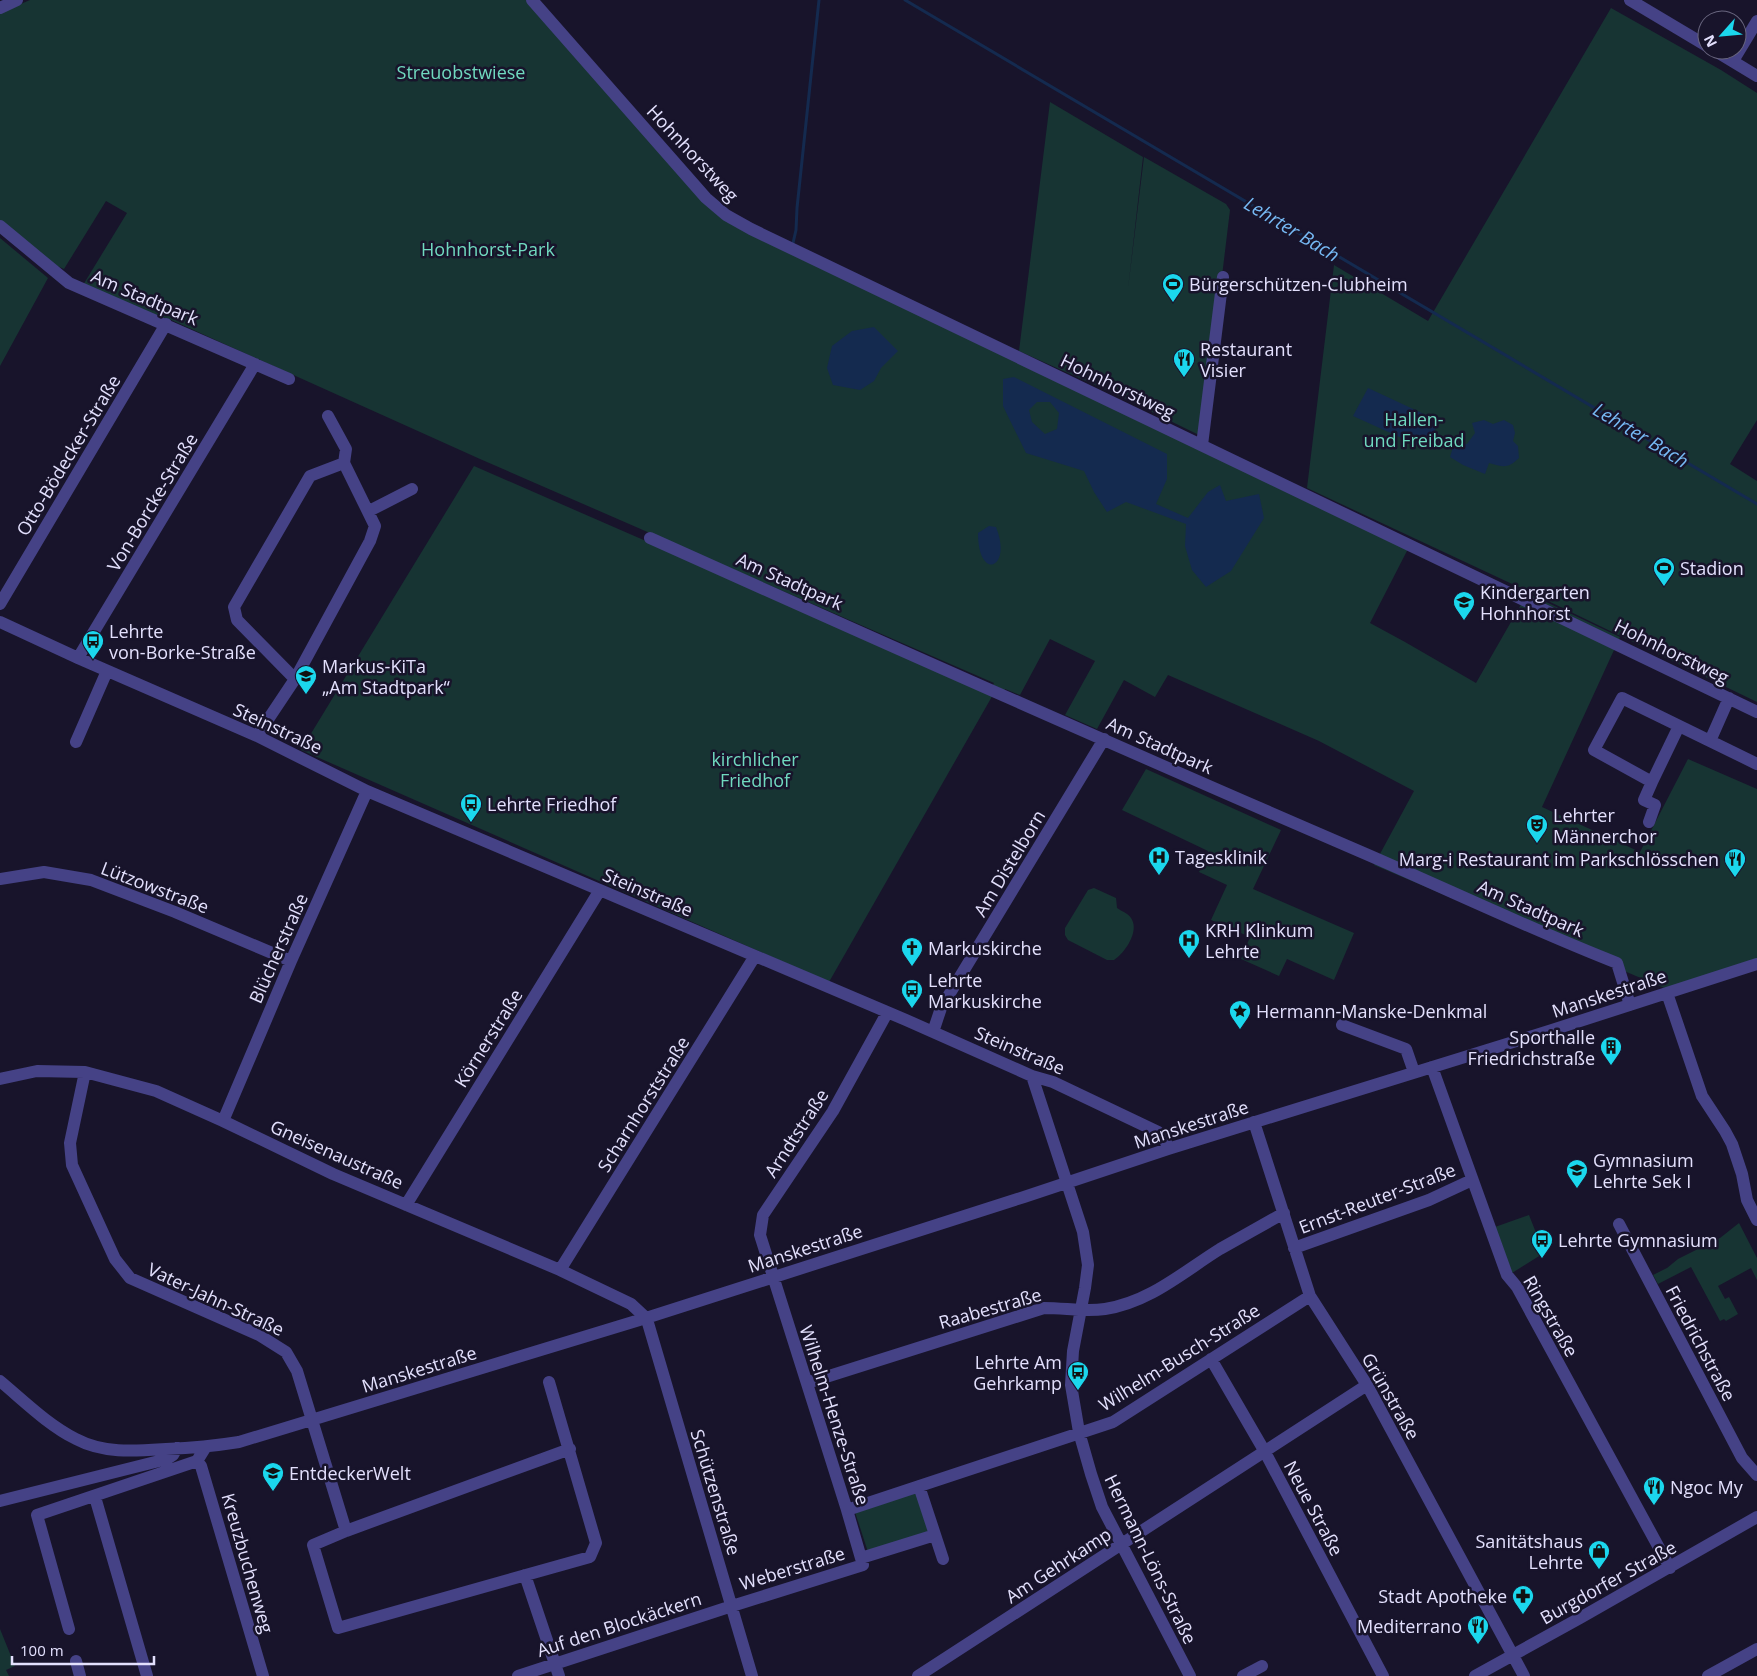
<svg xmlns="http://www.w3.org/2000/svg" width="1757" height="1676" viewBox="0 0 1757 1676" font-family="'Open Sans',sans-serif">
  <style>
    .green { fill: #173433 }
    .water { fill: #142a4f; fill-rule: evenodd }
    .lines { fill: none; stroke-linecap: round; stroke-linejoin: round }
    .stream { stroke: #142a4f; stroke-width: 3 }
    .minor { stroke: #454286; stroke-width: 12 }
    .labels { text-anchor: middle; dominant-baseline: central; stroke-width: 5; stroke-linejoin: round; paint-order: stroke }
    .park-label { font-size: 18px; fill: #70d9bf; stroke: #18142b }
    .street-label { font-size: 18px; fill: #e3e0fd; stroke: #18142b }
    .poi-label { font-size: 18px; fill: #e3e0fd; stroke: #18142b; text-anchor: start }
    .water-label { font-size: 19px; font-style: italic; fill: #76b9f4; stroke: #18142b }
  </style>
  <rect width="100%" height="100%" fill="#18142b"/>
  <!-- green -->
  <path class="green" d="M 30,0 L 527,0 L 716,213 L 1410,545 L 1370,623 L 1405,642 L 1476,683 L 1523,601 L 1525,592 L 1620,637 L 1542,807 L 1640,852 L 1688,759 L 1757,789 L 1757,961 L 1669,990 L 1374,865 L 1414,791 L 1319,741 L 1168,675 L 1155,697 L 1124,680 L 1097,729 L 1065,715 L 1095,661 L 1050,639 L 1020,695 L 1005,689 L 1004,691 L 993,685 L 994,683 L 480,459 L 169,319 L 112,305 L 80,290 L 127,213 L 106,201 L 64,269 L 50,263 L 0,222 L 0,13 Z
    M 1611,8 L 1721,70 L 1757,93 L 1757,420 L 1730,464 L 1757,481 L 1757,702 L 1544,599 L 1307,488 L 1334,265 L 1428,321 Z
    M 1050,102 L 1143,157 L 1128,289 L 1144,157 L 1226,204 L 1230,210 L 1203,433 L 1199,435 L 1117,395 L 1019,351 Z
    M 0,238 L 48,278 L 0,366 Z
    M 474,466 L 994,693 L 829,982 L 301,750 Z
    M 1146,769 L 1281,830 L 1253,889 L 1354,933 L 1334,980 L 1287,959 L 1279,976 L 1241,959 L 1250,937 L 1211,920 L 1227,885 L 1199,872 L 1208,851 L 1122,810 Z
    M 1094,888 L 1116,898 L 1117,908 C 1121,911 1128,913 1131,918 C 1140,931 1125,953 1114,960 L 1107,960 L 1068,940 L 1065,935 L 1065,928 L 1088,890 Z
    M 1529,1215 L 1544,1253 L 1512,1273 L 1495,1227 Z
    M 1739,1223 L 1757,1258 L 1757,1280 L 1751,1268 L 1718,1286 L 1725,1299 L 1729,1297 L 1738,1314 L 1726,1321 L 1724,1319 L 1720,1321 L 1691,1267 L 1658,1284 L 1653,1275 L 1667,1268 L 1678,1259 L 1720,1238 Z
    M 918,1492 L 930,1531 L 868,1552 L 855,1512 Z
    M 0,1629 L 15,1666 L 6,1670 L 9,1676 L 0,1676 Z"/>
  <!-- water -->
  <path class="water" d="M 874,327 L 898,351 L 881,368 L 874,381 L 860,390 L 833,385 L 827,368 L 832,346 L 852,331 Z
    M 1014,377 L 1167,454 L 1167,479 L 1156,504 L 1188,518 L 1208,492 L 1220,485 L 1226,501 L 1259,494 L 1264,518 L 1231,571 L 1206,587 L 1192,570 L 1185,546 L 1186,524 L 1126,502 L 1107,512 L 1094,492 L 1084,471 L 1026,453 L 1003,406 L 1003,379 ZM 1037,402 L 1050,402 L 1059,413 L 1057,429 L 1045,434 L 1032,422 L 1029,410 Z
    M 1368,388 L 1439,421 L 1426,449 L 1353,416 Z
    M 1484,420 L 1493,424 L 1504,420 L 1513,425 L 1515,433 L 1513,441 L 1518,446 L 1519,458 C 1508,469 1503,467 1489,463 L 1485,474 L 1463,465 L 1450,457 L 1454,444 L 1467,444 L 1475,433 L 1472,423 Z
    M 989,526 L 996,527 C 1013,569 978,582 978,533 Z"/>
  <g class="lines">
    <!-- stream -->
    <path class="stream" d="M 905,0 L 1757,504
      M 793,243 L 796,230 L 797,208 L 819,0"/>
    <!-- minor -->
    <path class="minor" d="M 532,0 L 706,198 L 726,215 L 751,229 L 1757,712
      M 1630,0 L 1707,46
      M 0,8 L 17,0
      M 1714,50 L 1757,76
      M 1733,61 L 1757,21
      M 0,226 L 69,283 L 289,379
      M 328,416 L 346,449 L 344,463
      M 1202,445 L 1223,277
      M 369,511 L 412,489
      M 650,538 C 886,644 1122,749 1359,851 C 1445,888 1530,929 1617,963 L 1630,1005
      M 0,604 L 166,324
      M 0,622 L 78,658 L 257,736 L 367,791 L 906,1020 L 1032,1076 L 1053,1082 L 1158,1132 L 1165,1139 L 1168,1149
      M 78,658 L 255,364
      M 1679,726 L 1652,782 L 1594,750 L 1622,698 L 1757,764
      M 257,736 L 295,679 L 370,541 L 375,526 L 344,463 L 310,476 L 234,607 L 237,620 L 295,679
      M 1710,741 L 1729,698
      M 76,742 L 107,671
      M 1649,822 L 1655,805 L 1644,800 L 1652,782
      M 0,879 L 44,872 L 91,880 L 175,912 L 291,961
      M 1667,993 L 1702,1096 L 1725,1131 L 1732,1144 L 1742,1174 L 1747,1200 L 1757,1220
      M 1342,1025 L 1406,1049 L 1414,1072
      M 933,1032 L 941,1008 L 1104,739
      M 1432,1067 L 1507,1275 L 1517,1287 L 1670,1568
      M 85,1072 L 70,1143 L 72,1165 L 115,1259 L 130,1278 L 259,1335 L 286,1352 L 297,1371 L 346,1531
      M 1032,1076 L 1083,1232 L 1088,1265 L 1085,1288 L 1073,1351 L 1071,1385 L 1079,1432 L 1091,1474 L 1102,1507 L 1190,1676
      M 0,1079 L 37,1071 L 85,1072 L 156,1091 L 223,1121 L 333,1174 L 560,1270 L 631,1304 L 646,1318 L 648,1323 L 752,1676
      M 223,1121 L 291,961 L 367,791
      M 1254,1122 L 1310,1296 L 1367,1385 L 1524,1676
      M 406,1205 L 600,890
      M 1619,1224 L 1742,1458 L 1757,1475
      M 1294,1248 L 1429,1200 L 1472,1180
      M 560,1270 L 755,956
      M 1211,1359 L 1265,1452 L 1383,1676
      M 0,1381 C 24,1401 48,1425 76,1439 C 104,1454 136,1451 166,1449 C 191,1448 214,1446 239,1442 L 646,1318 L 1024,1197 L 1168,1149 L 1552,1030 L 1757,964
      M 549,1382 L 596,1543 L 590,1557 L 338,1628 L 313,1545 L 346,1531 L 570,1449
      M 807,1383 L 1044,1308 C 1066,1308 1084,1312 1105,1309 C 1150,1302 1183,1272 1220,1249 C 1241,1237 1263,1225 1284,1213
      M 197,1461 L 201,1466 L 263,1676
      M 919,1486 L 943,1559
      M 95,1497 L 147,1676
      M 0,1501 L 167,1459 L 173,1455 L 177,1448
      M 847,1510 L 1113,1422 L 1310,1296
      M 861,1558 L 935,1535
      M 525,1575 L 559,1676
      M 69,1629 L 37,1515 L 197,1461 L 205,1448
      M 76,1661 L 80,1676
      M 518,1676 L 732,1606 L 863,1565 L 847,1510 L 760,1235 L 763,1215 L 833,1111 L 887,1013
      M 918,1676 L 1367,1385
      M 1243,1676 L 1262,1666
      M 1475,1676 L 1580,1618 L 1757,1517
      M 1708,1676 L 1757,1649"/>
  </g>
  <!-- icons -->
  <defs>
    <g id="stadium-pin" transform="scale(1.125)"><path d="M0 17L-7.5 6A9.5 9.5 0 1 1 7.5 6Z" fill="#1bd7ed" stroke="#18142b"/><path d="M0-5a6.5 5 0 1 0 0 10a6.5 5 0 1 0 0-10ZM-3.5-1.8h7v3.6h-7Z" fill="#111"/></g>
    <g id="restaurant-pin" transform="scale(1.125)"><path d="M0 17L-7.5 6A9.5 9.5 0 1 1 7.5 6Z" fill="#1bd7ed" stroke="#18142b"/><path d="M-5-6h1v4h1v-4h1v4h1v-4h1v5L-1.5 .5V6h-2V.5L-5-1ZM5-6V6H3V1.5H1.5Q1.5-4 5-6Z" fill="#111"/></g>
    <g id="school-pin" transform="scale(1.125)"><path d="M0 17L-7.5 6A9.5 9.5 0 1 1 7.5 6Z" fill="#1bd7ed" stroke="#18142b"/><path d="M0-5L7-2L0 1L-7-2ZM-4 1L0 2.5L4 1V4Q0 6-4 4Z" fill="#111"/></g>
    <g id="bus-pin" transform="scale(1.125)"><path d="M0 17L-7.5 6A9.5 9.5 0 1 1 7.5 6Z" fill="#1bd7ed" stroke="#18142b"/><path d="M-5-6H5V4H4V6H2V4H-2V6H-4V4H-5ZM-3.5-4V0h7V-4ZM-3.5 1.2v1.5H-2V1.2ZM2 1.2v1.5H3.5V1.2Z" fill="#111"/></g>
    <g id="theatre-pin" transform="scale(1.125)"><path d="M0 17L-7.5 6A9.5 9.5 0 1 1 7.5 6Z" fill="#1bd7ed" stroke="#18142b"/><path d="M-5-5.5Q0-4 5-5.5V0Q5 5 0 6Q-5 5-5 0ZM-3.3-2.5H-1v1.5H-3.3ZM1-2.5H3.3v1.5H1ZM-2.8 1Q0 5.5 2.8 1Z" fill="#111"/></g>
    <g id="hospital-pin" transform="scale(1.125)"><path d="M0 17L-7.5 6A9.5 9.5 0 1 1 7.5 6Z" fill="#1bd7ed" stroke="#18142b"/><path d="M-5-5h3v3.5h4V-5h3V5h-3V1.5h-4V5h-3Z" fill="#111"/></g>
    <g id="church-pin" transform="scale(1.125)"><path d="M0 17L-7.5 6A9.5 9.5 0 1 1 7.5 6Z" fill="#1bd7ed" stroke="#18142b"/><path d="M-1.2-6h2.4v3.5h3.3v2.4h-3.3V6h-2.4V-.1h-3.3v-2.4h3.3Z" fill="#111"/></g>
    <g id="sight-pin" transform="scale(1.125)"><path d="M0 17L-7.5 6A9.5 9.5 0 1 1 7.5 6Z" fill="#1bd7ed" stroke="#18142b"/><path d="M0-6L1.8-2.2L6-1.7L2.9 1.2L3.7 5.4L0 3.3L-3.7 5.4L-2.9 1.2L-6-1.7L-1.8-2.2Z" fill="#111"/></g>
    <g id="building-pin" transform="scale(1.125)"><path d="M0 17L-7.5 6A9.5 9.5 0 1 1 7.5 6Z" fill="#1bd7ed" stroke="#18142b"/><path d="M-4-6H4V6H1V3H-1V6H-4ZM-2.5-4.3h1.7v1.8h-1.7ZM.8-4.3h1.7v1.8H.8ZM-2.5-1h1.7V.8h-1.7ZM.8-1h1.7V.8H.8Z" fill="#111"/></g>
    <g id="shop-pin" transform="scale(1.125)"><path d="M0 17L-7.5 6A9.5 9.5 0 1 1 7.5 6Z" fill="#1bd7ed" stroke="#18142b"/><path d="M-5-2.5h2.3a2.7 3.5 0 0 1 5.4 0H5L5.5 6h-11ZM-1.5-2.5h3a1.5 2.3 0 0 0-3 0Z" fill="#111"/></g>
    <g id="pharmacy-pin" transform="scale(1.125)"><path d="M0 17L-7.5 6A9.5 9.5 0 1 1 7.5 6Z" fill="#1bd7ed" stroke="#18142b"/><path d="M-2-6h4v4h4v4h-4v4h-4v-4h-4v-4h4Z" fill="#111"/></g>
  </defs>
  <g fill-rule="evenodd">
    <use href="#stadium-pin" x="1173" y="284"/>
    <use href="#restaurant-pin" x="1184" y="359"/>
    <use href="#stadium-pin" x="1664" y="568"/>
    <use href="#school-pin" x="1464" y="602"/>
    <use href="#bus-pin" x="93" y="641"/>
    <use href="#school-pin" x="306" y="676"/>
    <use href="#bus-pin" x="471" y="804"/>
    <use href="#theatre-pin" x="1537" y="825"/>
    <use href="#hospital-pin" x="1159" y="857"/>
    <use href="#restaurant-pin" x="1735" y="859"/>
    <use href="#hospital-pin" x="1189" y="940"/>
    <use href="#church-pin" x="912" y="948"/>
    <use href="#bus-pin" x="912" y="990"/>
    <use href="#sight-pin" x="1240" y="1011"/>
    <use href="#building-pin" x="1611" y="1047"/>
    <use href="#school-pin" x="1577" y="1170"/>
    <use href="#bus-pin" x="1542" y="1240"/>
    <use href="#bus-pin" x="1078" y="1372"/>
    <use href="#school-pin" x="273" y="1473"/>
    <use href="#restaurant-pin" x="1654" y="1487"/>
    <use href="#shop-pin" x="1599" y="1551"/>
    <use href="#pharmacy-pin" x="1523" y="1596"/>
    <use href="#restaurant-pin" x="1478" y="1626"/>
  </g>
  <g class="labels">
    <!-- park labels -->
    <g class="park-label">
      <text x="461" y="72">Streuobstwiese</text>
      <text x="488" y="249">Hohnhorst-Park</text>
      <text x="1414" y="419">Hallen-<tspan x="1414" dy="21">und Freibad</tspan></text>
      <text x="755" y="759">kirchlicher<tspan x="755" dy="21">Friedhof</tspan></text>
    </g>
    <!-- street labels -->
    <g class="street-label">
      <text transform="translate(693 153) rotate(47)">Hohnhorstweg</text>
      <text transform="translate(145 297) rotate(23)">Am Stadtpark</text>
      <text transform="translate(1118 386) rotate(26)">Hohnhorstweg</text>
      <text transform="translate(68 455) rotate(-59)">Otto-Bödecker-Straße</text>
      <text transform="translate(152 502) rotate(-59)">Von-Borcke-Straße</text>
      <text transform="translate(790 581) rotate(24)">Am Stadtpark</text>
      <text transform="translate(1672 651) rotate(26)">Hohnhorstweg</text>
      <text transform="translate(278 728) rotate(25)">Steinstraße</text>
      <text transform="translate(1160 745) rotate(24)">Am Stadtpark</text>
      <text transform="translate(1009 863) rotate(-59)">Am Distelborn</text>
      <text transform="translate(155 887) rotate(21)">Lützowstraße</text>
      <text transform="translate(648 892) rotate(23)">Steinstraße</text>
      <text transform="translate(1531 908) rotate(24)">Am Stadtpark</text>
      <text transform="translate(278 948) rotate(-66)">Blücherstraße</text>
      <text transform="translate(1609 993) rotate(-18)">Manskestraße</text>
      <text transform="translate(488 1038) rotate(-58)">Körnerstraße</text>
      <text transform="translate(1020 1050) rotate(23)">Steinstraße</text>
      <text transform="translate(643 1104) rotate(-58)">Scharnhorststraße</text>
      <text transform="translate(1191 1124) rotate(-18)">Manskestraße</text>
      <text transform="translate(796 1133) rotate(-57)">Arndtstraße</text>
      <text transform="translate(337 1154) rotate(24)">Gneisenaustraße</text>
      <text transform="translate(1377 1198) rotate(-21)">Ernst-Reuter-Straße</text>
      <text transform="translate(805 1248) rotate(-18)">Manskestraße</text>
      <text transform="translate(216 1299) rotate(25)">Vater-Jahn-Straße</text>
      <text transform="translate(990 1308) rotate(-16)">Raabestraße</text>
      <text transform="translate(1551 1316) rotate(60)">Ringstraße</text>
      <text transform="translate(1701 1343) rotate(62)">Friedrichstraße</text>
      <text transform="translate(1179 1357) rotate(-32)">Wilhelm-Busch-Straße</text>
      <text transform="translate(419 1369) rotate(-17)">Manskestraße</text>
      <text transform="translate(1391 1396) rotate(60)">Grünstraße</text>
      <text transform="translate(835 1415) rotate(72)">Wilhelm-Henze-Straße</text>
      <text transform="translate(716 1492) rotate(73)">Schützenstraße</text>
      <text transform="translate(1314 1508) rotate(62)">Neue Straße</text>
      <text transform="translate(1151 1559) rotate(64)">Hermann-Löns-Straße</text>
      <text transform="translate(248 1563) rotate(74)">Kreuzbuchenweg</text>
      <text transform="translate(1058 1565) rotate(-33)">Am Gehrkamp</text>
      <text transform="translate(792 1568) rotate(-17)">Weberstraße</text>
      <text transform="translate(1608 1582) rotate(-29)">Burgdorfer Straße</text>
      <text transform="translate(619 1624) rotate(-18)">Auf den Blockäckern</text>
    </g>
    <!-- poi labels -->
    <g class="poi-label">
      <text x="1189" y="284">Bürgerschützen-Clubheim</text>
      <text x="1200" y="349">Restaurant<tspan x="1200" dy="21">Visier</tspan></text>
      <text x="1680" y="568">Stadion</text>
      <text x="1480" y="592">Kindergarten<tspan x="1480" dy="21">Hohnhorst</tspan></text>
      <text x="109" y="631">Lehrte<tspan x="109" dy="21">von-Borke-Straße</tspan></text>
      <text x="322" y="666">Markus-KiTa<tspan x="322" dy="21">„Am Stadtpark“</tspan></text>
      <text x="487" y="804">Lehrte Friedhof</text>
      <text x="1553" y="815">Lehrter<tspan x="1553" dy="21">Männerchor</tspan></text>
      <text x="1175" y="857">Tagesklinik</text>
      <text x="1719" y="859" text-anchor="end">Marg-i Restaurant im Parkschlösschen</text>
      <text x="1205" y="930">KRH Klinkum<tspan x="1205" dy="21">Lehrte</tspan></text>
      <text x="928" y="948">Markuskirche</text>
      <text x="928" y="980">Lehrte<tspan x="928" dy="21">Markuskirche</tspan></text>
      <text x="1256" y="1011">Hermann-Manske-Denkmal</text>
      <text x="1595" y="1037" text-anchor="end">Sporthalle<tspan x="1595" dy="21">Friedrichstraße</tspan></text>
      <text x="1593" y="1160">Gymnasium<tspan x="1593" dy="21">Lehrte Sek I</tspan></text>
      <text x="1558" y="1240">Lehrte Gymnasium</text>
      <text x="1062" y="1362" text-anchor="end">Lehrte Am<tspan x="1062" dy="21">Gehrkamp</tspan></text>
      <text x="289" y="1473">EntdeckerWelt</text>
      <text x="1670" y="1487">Ngoc My</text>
      <text x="1583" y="1541" text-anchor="end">Sanitätshaus<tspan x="1583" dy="21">Lehrte</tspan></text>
      <text x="1507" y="1596" text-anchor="end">Stadt Apotheke</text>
      <text x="1462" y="1626" text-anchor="end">Mediterrano</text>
    </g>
    <!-- water labels -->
    <g class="water-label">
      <text transform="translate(1292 229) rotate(31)">Lehrter Bach</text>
      <text transform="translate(1641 435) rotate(31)">Lehrter Bach</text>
    </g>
  </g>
  <!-- north arrow -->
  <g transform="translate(1722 35) rotate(243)"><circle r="24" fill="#18142b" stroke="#69667f"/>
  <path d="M0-4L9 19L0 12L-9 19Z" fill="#1bd7ed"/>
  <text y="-8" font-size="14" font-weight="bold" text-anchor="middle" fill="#e3e0fd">N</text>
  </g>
  <!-- scale -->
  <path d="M12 1656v8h142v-8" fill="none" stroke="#e3e0fd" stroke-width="2.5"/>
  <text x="20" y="1656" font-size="15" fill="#e3e0fd" stroke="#18142b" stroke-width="4" paint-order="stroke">100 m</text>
</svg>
